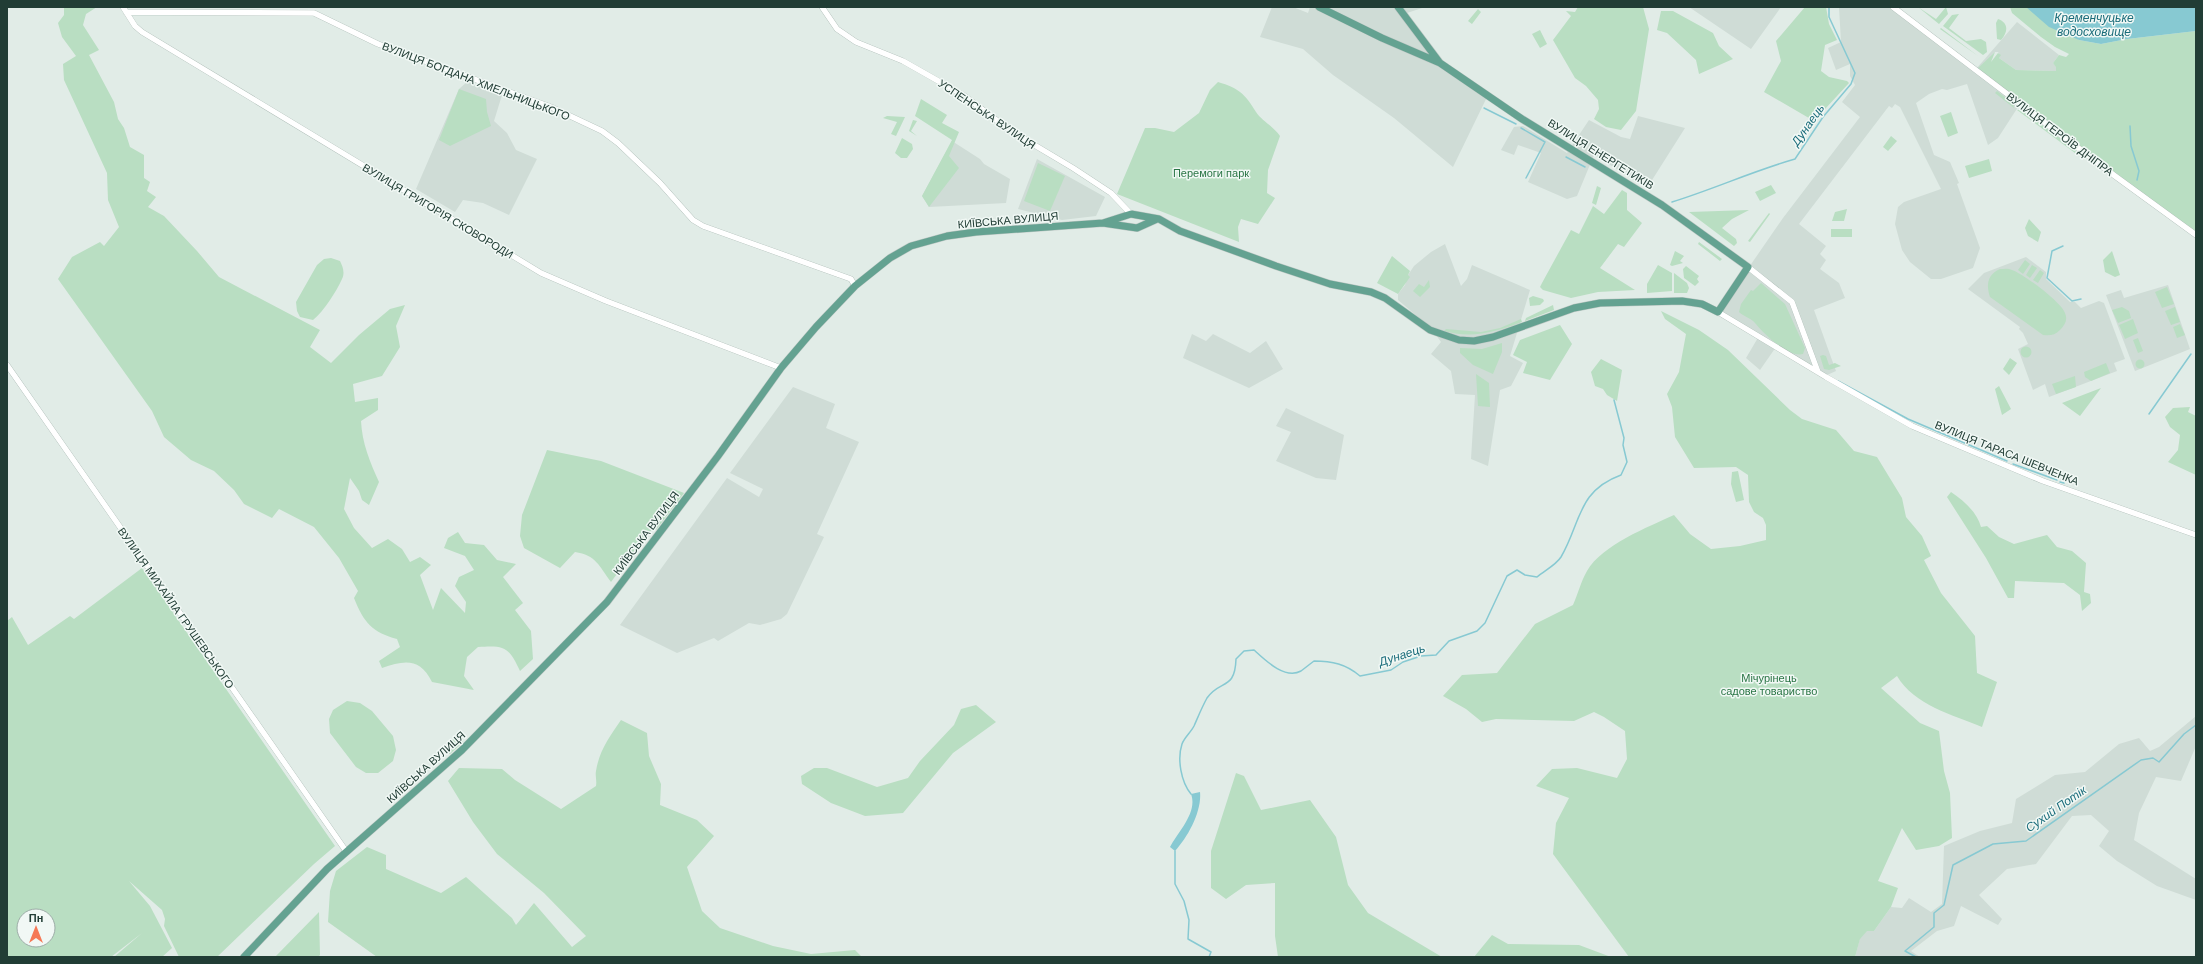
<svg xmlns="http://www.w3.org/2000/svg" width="2203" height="964" viewBox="0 0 2203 964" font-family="Helvetica,sans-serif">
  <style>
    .built { fill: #cfdcd6 }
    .green { fill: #b9dec2; fill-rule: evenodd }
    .water { fill: #87c9d2 }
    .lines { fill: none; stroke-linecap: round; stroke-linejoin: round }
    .stream { stroke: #87c9d2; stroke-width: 1.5 }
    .minor-casing { stroke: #a4b4ae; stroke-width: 6 }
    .major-casing { stroke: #c1c9c6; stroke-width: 8 }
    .minor { stroke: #fff; stroke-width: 5.5 }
    .major { stroke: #64a291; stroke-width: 7 }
    .labels { text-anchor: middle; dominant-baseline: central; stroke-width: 3; stroke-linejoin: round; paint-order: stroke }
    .street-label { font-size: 11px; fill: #213d35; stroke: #f1f8f5 }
    .park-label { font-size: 11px; fill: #2a7545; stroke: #f1f8f5 }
    .water-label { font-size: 12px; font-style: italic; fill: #1a6c7a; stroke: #f1f8f5 }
  </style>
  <rect width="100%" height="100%" fill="#e1ece7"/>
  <!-- built -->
  <path class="built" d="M 1272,7 L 1293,7 L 1308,13 L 1310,7 L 1425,7 L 1404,14 L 1440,63 L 1488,95 L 1453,167 L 1394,118 L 1333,75 L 1303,49 L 1260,37 Z
    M 1689,7 L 1781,7 L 1751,49 Z
    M 1839,7 L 1893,7 L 1976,69 L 2017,22 L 2059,55 L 2053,63 L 2056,66 L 2056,71 L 2016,70 L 1999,58 L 2000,55 L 1998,52 L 1995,52 L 1988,60 L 2020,104 L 1998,138 L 1988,145 L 1967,84 L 1947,90 L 1942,89 L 1929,94 L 1916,103 L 1934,155 L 1950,162 L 1959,183 L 1957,184 L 1980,248 L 1973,268 L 1941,279 L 1931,279 L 1910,262 L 1902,250 L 1895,224 L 1898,207 L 1904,202 L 1941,189 L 1900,107 L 1895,104 L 1892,108 L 1889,106 L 1799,224 L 1826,246 L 1820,254 L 1826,260 L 1820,269 L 1839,283 L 1845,298 L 1814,310 L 1836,371 L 1827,375 L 1776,347 L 1760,370 L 1746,358 L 1759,336 L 1718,312 L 1783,218 L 1860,117 L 1842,102 L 1855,85 L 1850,76 L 1850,64 L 1836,70 L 1828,48 L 1841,42 Z
    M 468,81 L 502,95 L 494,121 L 507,133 L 516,150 L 537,159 L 509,215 L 483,203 L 463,200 L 455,212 L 416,189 L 459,89 Z
    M 1638,116 L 1685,128 L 1647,188 L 1594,155 L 1577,196 L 1567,199 L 1528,182 L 1541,153 L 1518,145 L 1514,155 L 1501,150 L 1514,127 L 1523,126 L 1567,153 L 1589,120 L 1621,137 L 1630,139 Z
    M 952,141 L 980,159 L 984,164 L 1010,179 L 1006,203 L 929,207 L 922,196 Z
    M 1037,159 L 1105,197 L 1096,216 L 1062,220 L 1018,209 Z
    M 1445,244 L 1461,286 L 1467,279 L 1472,265 L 1530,290 L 1510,356 L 1523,363 L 1511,386 L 1500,390 L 1488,466 L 1471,459 L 1475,395 L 1455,394 L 1451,371 L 1431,354 L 1441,342 L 1431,328 L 1398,300 L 1398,294 L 1405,285 L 1408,275 L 1414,266 L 1431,252 Z
    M 2026,257 L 2046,272 L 2046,279 L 2070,302 L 2075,302 L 2081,308 L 2099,301 L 2104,303 L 2125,359 L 2114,363 L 2117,371 L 2049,397 L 2045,384 L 2033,390 L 2018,349 L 2028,344 L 2023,333 L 2019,329 L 2020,327 L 1968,289 L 1984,273 Z
    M 2168,285 L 2190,349 L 2135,371 L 2106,295 L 2121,290 L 2124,298 Z
    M 1192,334 L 1206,341 L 1213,334 L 1250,353 L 1266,341 L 1283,369 L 1249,388 L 1183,358 Z
    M 793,387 L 835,404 L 826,428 L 859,442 L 817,534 L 824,537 L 787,614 L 781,619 L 760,625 L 749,623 L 718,641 L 714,638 L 677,653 L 620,625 L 727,478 L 759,497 L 763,489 L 730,473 Z
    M 1286,408 L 1344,435 L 1336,480 L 1316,478 L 1276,461 L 1291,432 L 1276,426 Z
    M 2196,716 L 2196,746 L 2181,781 L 2156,777 L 2139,813 L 2134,840 L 2196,879 L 2196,900 L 2157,886 L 2117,861 L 2099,846 L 2109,831 L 2091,815 L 2072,816 L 2036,864 L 2007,869 L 1979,895 L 2002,919 L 1998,925 L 1961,906 L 1954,926 L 1937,931 L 1911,951 L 1920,957 L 1855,957 L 1860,938 L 1867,930 L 1874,931 L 1891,907 L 1902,908 L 1909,898 L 1931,912 L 1942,904 L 1944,846 L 1980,831 L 2012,823 L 2016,799 L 2055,775 L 2085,772 L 2119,744 L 2139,738 L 2150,751 L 2159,747 Z"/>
  <!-- green -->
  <path class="green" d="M 64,7 L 97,7 L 86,14 L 83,25 L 99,50 L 89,55 L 114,102 L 118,119 L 124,128 L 130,147 L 144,155 L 144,178 L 150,182 L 147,191 L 156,197 L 148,207 L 164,216 L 197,251 L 219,277 L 320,330 L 310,347 L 331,363 L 359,335 L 390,309 L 405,305 L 396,326 L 400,347 L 382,376 L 353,384 L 355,402 L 378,398 L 378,410 L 361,421 C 362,443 370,462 379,482 L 369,505 L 362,500 L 359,491 L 350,478 L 344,509 L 354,528 L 372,548 L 388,539 L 402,549 L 410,562 L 420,557 L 431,565 L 420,575 L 433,610 L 441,588 L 465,613 L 466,602 L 455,586 L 459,577 L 474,570 L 465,556 L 444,548 L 448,538 L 458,532 L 465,543 L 484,545 L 497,560 L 516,564 L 503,577 L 523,603 L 515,610 L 531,631 L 533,659 L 520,671 C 509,647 505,645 478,647 L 467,657 L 464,676 L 474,690 L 432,682 C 420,658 405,660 382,668 L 379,661 L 400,647 L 397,639 C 372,632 364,623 354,598 L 358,591 L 339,558 L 314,527 L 279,509 L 272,518 L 244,504 L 234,490 L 214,471 L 191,460 L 164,437 L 152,411 L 58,279 L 72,257 L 100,242 L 104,246 L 119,227 L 108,200 L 107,173 L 64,80 L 63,64 L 76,56 L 62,37 L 58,23 L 64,15 Z
    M 1578,7 L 1643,7 L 1649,29 L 1636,111 L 1621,130 L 1606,127 L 1594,119 L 1599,109 L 1598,100 L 1586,86 L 1575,78 L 1553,40 L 1571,16 L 1566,11 L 1575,12 Z
    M 1805,7 L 1826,7 L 1829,24 L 1837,40 L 1825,45 L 1821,71 L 1829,77 L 1847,81 L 1849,83 L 1814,121 L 1764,92 L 1781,61 L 1776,41 Z
    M 1918,7 L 1936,19 L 1946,7 L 1948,14 L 1939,24 Z
    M 2010,7 L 2026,7 L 2079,40 L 2101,44 L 2127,39 L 2196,31 L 2196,235 L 1977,69 L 1995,52 L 1991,62 L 1998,53 L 2001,55 L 1999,58 L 2016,70 L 2056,71 L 2056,67 L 2053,63 L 2059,55 L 2066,57 L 2069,54 L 2055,47 L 2041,37 L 2012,13 Z
    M 1478,9 L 1481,12 L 1472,24 L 1468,21 Z
    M 1661,11 L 1673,11 L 1713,33 L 1719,46 L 1733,59 L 1699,74 L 1696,60 L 1667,33 L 1657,30 Z
    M 1959,14 L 1949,28 L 1966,41 L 1981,39 L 1986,42 L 1987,52 L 1983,55 L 1943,26 L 1952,15 Z
    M 1998,19 C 2009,23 2008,32 2001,40 L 1997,39 L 1996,23 Z
    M 1941,28 L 1978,56 L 1940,29 Z
    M 1540,30 L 1547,44 L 1540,48 L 1532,34 Z
    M 1218,82 C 1239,88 1245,94 1256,112 C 1261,120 1273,126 1280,136 L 1268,170 L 1267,193 L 1275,198 L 1258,224 L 1241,219 L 1238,227 L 1239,242 L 1117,194 L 1145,128 L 1155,128 L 1174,132 L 1199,113 L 1210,90 Z
    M 459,89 L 486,99 L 487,112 L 491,126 L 450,146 L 439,140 Z
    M 1997,91 L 2013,103 L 2014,108 L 1995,93 Z
    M 921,99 L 947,115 L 942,123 L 959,132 L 949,156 L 959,168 L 929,207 L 922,196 L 952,140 L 915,116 Z
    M 2017,110 L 2022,110 L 2076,150 L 2075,153 Z
    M 1951,112 L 1958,133 L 1948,137 L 1940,116 Z
    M 887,116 L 905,117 L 896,136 L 891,134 L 897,122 L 883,118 Z
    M 913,120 L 917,121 L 911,131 L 917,136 L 909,131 Z
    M 1891,136 L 1897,141 L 1888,151 L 1883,147 Z
    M 902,138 L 912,144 L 913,149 L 907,158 L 901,158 L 895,153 Z
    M 1989,159 L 1992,171 L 1969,178 L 1965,166 Z
    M 1038,163 L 1065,176 L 1050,211 L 1024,201 Z
    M 1771,185 L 1776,193 L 1760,201 L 1755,192 Z
    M 1597,186 L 1601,188 L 1596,205 L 1592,203 Z
    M 1622,190 L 1627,193 L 1627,210 L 1642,223 L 1624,247 L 1618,244 L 1600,268 L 1635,290 L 1598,292 L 1571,298 L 1543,290 L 1540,287 L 1542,283 L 1571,230 L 1579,234 L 1593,206 L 1604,214 Z
    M 1847,209 L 1844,221 L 1832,221 L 1835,212 Z
    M 1749,210 L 1732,219 L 1722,228 L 1736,239 L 1737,243 L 1734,246 L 1689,212 Z
    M 1769,213 L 1770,214 L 1750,242 L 1748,241 Z
    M 2029,219 L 2041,232 L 2038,242 L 2028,236 L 2025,228 Z
    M 1831,229 L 1852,229 L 1852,237 L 1831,237 Z
    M 1699,242 L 1722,259 L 1720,261 L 1698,244 Z
    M 1675,251 L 1684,256 L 1680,261 L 1683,263 L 1672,266 L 1670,265 Z
    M 2112,251 L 2120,275 L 2115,277 L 2105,272 L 2103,260 Z
    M 1392,256 L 1410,271 L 1408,275 L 1410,277 L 1398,294 L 1377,283 Z
    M 331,258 L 340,261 C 343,267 345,273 342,279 C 336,292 324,311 313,320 L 300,317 L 297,311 L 296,302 L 317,265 L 324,259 Z
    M 2025,260 L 2030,264 L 2023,274 L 2018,270 Z
    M 1658,265 L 1672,273 L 1672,291 L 1647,293 L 1647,284 Z
    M 2032,265 L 2037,268 L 2030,278 L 2026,275 Z
    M 1686,266 L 1699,276 L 1697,279 L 1699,282 L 1695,286 L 1684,278 L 1683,269 Z
    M 2000,269 C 2004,269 2008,268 2012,270 C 2024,274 2062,303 2065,313 C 2068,320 2065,325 2060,330 C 2055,335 2050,336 2043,335 L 1990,297 C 1986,285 1987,275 2000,269 Z
    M 2040,270 L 2044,273 L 2038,283 L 2033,280 Z
    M 1674,273 L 1687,283 L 1689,288 L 1687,293 L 1674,293 Z
    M 1429,280 L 1430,287 L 1420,297 L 1413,291 L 1419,284 L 1424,287 Z
    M 1761,283 L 1785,304 L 1805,348 L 1803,354 C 1788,358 1763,333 1755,323 C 1751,318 1743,316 1739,312 L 1741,304 L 1751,290 L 1753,291 Z
    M 2167,287 L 2174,304 L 2162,308 L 2155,292 Z
    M 1533,296 L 1543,299 L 1544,301 L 1540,305 L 1530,306 L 1529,298 Z
    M 1553,305 L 1554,310 L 1525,321 L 1526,318 Z
    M 2122,307 L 2129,311 L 2131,318 L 2118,323 L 2112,310 Z
    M 2175,307 L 2180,322 L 2171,325 L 2165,311 Z
    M 1661,311 L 1699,330 L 1728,350 L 1790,410 L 1802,419 L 1836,430 L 1854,451 L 1877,457 L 1902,498 L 1906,517 L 1922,536 L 1931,556 L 1924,560 L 1941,593 L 1975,636 L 1977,673 L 1997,682 L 1982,727 C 1953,715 1914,705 1897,676 L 1881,688 L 1920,723 L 1939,731 L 1944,771 L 1950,793 L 1952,838 L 1939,846 L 1916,850 L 1902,828 L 1878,881 L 1898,888 L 1891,907 L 1874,931 L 1867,931 L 1860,939 L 1855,957 L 1629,957 L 1553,854 L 1556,823 L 1569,798 L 1536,786 L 1552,769 L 1577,768 L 1617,778 L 1627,759 L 1625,731 L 1604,717 L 1594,712 L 1574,721 L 1496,719 L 1482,722 L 1466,709 L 1443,696 L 1462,675 L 1497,673 L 1535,624 L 1573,605 C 1578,594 1581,581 1587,571 C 1602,545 1648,527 1674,515 L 1690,534 L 1711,549 L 1740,546 L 1766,540 L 1766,525 L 1763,518 L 1754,512 L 1749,502 L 1748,475 L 1736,467 L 1694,468 L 1675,437 L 1672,407 L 1667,394 L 1679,372 L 1686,334 L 1665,319 Z
    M 1521,319 L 1522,322 C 1495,332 1473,339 1444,331 L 1446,329 L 1481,332 L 1500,328 Z
    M 2133,319 L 2138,333 L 2125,339 L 2119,325 Z
    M 2180,324 L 2185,335 L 2177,338 L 2173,327 Z
    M 1560,325 L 1572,344 L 1550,380 L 1523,373 L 1527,362 L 1513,355 L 1520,340 Z
    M 2138,338 L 2143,351 L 2138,353 L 2133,340 Z
    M 1502,343 L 1502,352 L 1493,374 L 1473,365 L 1460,353 L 1460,348 L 1482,349 Z
    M2020.5 352a5.5 5.5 0 1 1 11 0a5.5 5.5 0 1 1-11 0Z
    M 1823,355 L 1826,356 L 1829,365 L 1835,363 L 1841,366 L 1829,370 L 1824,369 L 1820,356 Z
    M 2010,358 L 2017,363 L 2009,375 L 2003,369 Z
    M 1601,359 L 1622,370 L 1617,401 L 1607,395 L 1603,389 L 1595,386 L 1591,372 Z
    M2135.5 364a4.5 4.5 0 1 1 9 0a4.5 4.5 0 1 1-9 0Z
    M 2106,363 L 2110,373 L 2091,381 L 2085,377 L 2084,372 Z
    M 1476,374 L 1489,383 L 1490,407 L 1478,406 Z
    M 2075,376 L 2076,387 L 2056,394 L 2052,384 Z
    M 1999,386 L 2011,409 L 2002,415 L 1995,389 Z
    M 2101,388 L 2080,416 L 2062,403 Z
    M 2190,407 L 2188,412 L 2196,416 L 2196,475 L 2168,462 L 2178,450 L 2180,435 L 2170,427 L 2165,417 L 2173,408 Z
    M 547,450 L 601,461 L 684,493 L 656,530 L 653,528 L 643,540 L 640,538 L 637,540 L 640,543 L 611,582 C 599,566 596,555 575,552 L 560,568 L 524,548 L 520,536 L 522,515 Z
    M 1738,471 L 1744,500 L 1736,502 L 1731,484 L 1732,472 Z
    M 1951,492 C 1964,501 1977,512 1981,527 L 1987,526 L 1999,537 L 2014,544 L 2047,535 L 2057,547 L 2072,551 L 2086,563 L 2084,592 L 2090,594 L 2091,603 L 2082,611 L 2080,595 L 2064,583 L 2015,581 L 2014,598 L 2008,598 L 1986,558 L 1947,497 Z
    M 142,568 L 335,846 L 314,864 L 217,957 L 179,957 L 164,926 L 165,919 L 162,910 L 129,881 L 150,906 L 172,948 L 162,957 L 114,957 L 142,933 L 111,957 L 7,957 L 7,621 L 12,617 L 28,645 L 70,616 L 74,619 ZM 24,916 L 48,916 L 48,940 L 24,940 Z
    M 347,701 L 360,703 L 372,711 L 393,736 L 396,750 L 393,761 L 378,773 L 366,773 L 356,767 L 330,733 L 329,719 L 333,710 Z
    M 976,705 L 996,722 L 953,753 L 903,813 L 865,816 L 831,803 L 802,784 L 801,776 L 814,768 L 827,768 L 877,787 L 908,778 L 920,761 L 954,725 L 961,709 Z
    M 621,720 L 647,733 L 649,756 L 661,784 L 660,805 L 697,820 L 714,836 L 687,867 L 702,911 L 720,928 L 773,946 L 811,954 L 855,950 L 862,957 L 377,957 L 328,922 L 330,891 L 336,871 L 367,847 L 386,855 L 386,869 L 441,893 L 466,877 L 512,918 L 516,925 L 534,903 L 572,947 L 586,936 L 544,893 L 497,854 L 473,822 L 448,781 L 459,768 L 502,769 L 515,780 L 561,809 L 596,786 C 597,780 595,776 596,771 C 599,751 610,736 621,720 Z
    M 458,734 L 463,735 L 463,742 L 450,754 L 447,753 L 445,748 Z
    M 1236,773 L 1244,776 L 1261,810 L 1310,800 L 1336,837 L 1348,885 L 1368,913 L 1442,957 L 1278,957 L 1275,936 L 1275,883 L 1246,885 L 1226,899 L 1211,888 L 1211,851 Z
    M 319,912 L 320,955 L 318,957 L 275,957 Z
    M 1492,935 L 1508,944 L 1579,945 L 1611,957 L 1474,957 Z"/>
  <!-- water -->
  <path class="water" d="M 2026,7 L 2196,7 L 2196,31 L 2127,39 L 2101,44 L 2079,40 L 2049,27 Z
    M 1200,792 C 1202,811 1188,837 1175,851 L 1170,847 C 1178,832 1198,812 1191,794 Z"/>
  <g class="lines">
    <!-- stream -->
    <path class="stream" d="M 1484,108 L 1516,124
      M 2130,126 L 2131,146 L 2139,171 L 2137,180
      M 1521,128 L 1545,142 L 1526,178
      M 1566,157 L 1585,167
      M 1672,202 C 1714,189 1753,171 1795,159 L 1823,117 L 1851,84 L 1855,73 L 1829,17 L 1829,7
      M 2063,246 L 2052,251 L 2047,278 L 2072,301 L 2081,299
      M 1838,381 L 1908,419 L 2007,461
      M 2149,414 L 2191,354
      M 2013,464 L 2057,480
      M 2060,482 L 2064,483
      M 1191,794 C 1181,782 1177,759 1182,744 C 1184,738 1191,732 1194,726 C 1198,717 1202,707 1207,698 C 1220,679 1235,691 1236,659 L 1244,651 L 1254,650 C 1265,660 1285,680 1301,671 C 1305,668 1310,664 1314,661 C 1332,661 1346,664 1360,676 L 1391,670 L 1403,662 L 1421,656 L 1436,655 L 1449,641 L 1477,631 L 1485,623 L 1507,576 L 1517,570 L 1525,575 L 1537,577 C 1544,571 1556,565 1561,557 C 1581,523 1577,491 1621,475 L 1627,462 L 1623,445 L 1624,438 L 1614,400
      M 1175,851 L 1175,884 L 1184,901 L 1189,920 L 1188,939 L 1211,952 L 1209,957
      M 1916,957 L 1905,951 L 1934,927 L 1934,913 L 1944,905 L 1953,865 L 1993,844 L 2026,841 L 2141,760 L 2153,758 L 2159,762 L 2184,734 L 2196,725"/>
    <!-- minor casing -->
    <g class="minor-casing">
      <path id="minor" d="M 123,7 L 135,26 L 142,32 L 541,273 L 606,301 L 781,368
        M 822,7 L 837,29 L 856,42 L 903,61 L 963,95 L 1011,131 L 1073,168 L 1111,193 L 1131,214
        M 1893,7 L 2115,176 L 2196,235
        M 126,12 L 314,13 L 378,44 L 551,107 L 602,131 L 618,143 L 660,183 L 693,220 L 703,226 L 851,279 L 855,286
        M 1748,267 L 1792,302 L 1818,372
        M 1718,312 L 1826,377 L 1912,426 L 2043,481 L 2196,535
        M 7,365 L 346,851"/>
    </g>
    <!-- major casing -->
    <g class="major-casing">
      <path id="major" d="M 1398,7 L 1440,63
        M 1103,223 L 1131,214 L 1159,219 L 1180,231 L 1276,266 L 1330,284 L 1371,292 L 1385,298 L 1430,330 L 1459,340 L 1474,341 L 1493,337 L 1574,308 L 1600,303 L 1682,301 L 1702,304 L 1718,312 L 1748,267 L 1662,205 L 1522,119 L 1440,63 L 1382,38 L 1319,7
        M 244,957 L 327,869 L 462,750 L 607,602 L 718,456 L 781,368 L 816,327 L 855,286 L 890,258 L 911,246 L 947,236 L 976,232 L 1103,223 L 1137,228 L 1157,219"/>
    </g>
    <!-- minor -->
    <use href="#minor" class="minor"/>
    <!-- major -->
    <use href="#major" class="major"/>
  </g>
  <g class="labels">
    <!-- street labels -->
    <g class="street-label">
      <text transform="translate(476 81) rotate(21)">ВУЛИЦЯ БОГДАНА ХМЕЛЬНИЦЬКОГО</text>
      <text transform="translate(987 114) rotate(34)">УСПЕНСЬКА ВУЛИЦЯ</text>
      <text transform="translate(2060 134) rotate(37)">ВУЛИЦЯ ГЕРОЇВ ДНІПРА</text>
      <text transform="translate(1601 154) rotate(32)">ВУЛИЦЯ ЕНЕРГЕТИКІВ</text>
      <text transform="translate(438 211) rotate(31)">ВУЛИЦЯ ГРИГОРІЯ СКОВОРОДИ</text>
      <text transform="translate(1008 220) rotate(-5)">КИЇВСЬКА ВУЛИЦЯ</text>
      <text transform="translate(2007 453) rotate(22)">ВУЛИЦЯ ТАРАСА ШЕВЧЕНКА</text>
      <text transform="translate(646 533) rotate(-53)">КИЇВСЬКА ВУЛИЦЯ</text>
      <text transform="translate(176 608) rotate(55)">ВУЛИЦЯ МИХАЙЛА ГРУШЕВСЬКОГО</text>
      <text transform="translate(426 767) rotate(-42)">КИЇВСЬКА ВУЛИЦЯ</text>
    </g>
    <!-- park labels -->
    <g class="park-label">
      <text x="1211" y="173">Перемоги парк</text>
      <text x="1769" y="678">Мічурінець<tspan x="1769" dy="13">садове товариство</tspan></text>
    </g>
    <!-- water labels -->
    <g class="water-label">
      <text x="2094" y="18">Кременчуцьке<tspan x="2094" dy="14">водосховище</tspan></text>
      <text transform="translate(1808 125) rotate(-55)">Дунаець</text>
      <text transform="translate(1402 655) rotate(-18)">Дунаець</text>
      <text transform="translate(2056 809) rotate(-35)">Сухий Потік</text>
    </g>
  </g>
  <!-- border -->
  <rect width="2203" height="964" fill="none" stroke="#213d35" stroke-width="16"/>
  <!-- north arrow -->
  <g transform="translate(36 928)"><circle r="19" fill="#f1f8f5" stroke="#9eada8"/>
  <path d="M0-3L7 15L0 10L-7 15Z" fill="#f57956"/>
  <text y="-6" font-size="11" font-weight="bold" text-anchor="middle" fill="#213d35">Пн</text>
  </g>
</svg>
